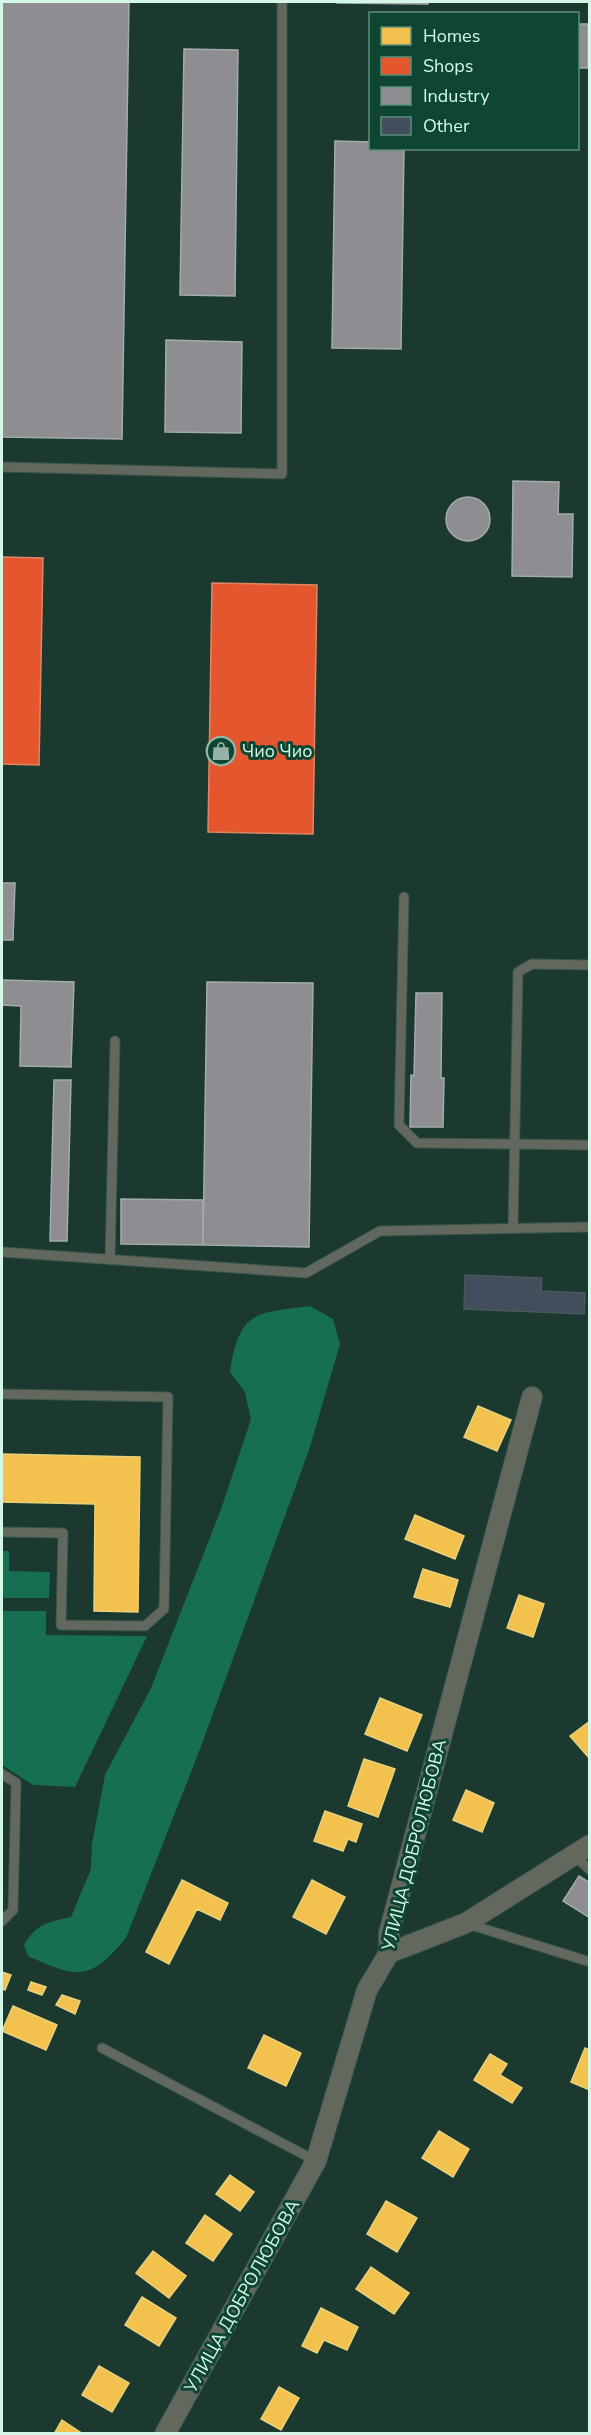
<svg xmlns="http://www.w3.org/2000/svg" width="591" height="2435" viewBox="0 0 591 2435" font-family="'Nunito Sans',sans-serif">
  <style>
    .green { fill: #166f52 }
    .homes { fill: #f2c14e; stroke: #e9d17c; stroke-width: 1.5 }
    .shops { fill: #e4572e; stroke: #df8765; stroke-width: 1.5 }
    .industry { fill: #8d8d92; stroke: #a2adab; stroke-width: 1.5 }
    .building { fill: #434e5c; stroke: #4b585e; stroke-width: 1.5 }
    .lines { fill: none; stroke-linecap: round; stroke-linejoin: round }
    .lane-casing { stroke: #3b554b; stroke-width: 11 }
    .street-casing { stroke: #3b554b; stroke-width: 22 }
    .lane { stroke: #63685f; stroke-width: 9 }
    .street { stroke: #63685f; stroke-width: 20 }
    .labels { text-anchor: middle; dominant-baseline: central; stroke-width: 6; stroke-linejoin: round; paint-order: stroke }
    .poi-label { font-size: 18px; fill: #d4f7e6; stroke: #0e4633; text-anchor: start }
    .street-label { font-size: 18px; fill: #d4f7e6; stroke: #0e4633 }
  </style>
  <rect width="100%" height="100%" fill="#1b392f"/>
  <!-- green -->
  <path class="green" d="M 310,1306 L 333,1319 L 340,1344 L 309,1450 L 200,1749 L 126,1938 C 90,1981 78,1979 28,1956 L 24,1945 C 36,1924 48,1922 71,1917 L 91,1869 L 92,1844 L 105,1775 L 151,1688 L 220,1512 L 251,1419 L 245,1392 L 230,1372 C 239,1310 256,1313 310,1306 Z
    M 2,1551 L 9,1551 L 9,1571 L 50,1572 L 49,1598 L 2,1598 Z
    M 2,1611 L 46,1611 L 46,1635 L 147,1636 L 75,1787 L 33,1785 L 2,1765 Z"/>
  <!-- homes -->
  <path class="homes" d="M 478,1406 L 511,1420 L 497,1451 L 464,1437 Z
    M 2,1454 L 140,1457 L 138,1612 L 94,1611 L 95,1504 L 2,1502 Z
    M 415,1515 L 464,1536 L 455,1559 L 405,1539 Z
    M 423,1569 L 458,1580 L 450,1607 L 414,1597 Z
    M 519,1595 L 544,1604 L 533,1637 L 507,1628 Z
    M 380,1698 L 422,1715 L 407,1751 L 365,1734 Z
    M 590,1721 L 590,1759 L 570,1736 Z
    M 364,1759 L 395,1769 L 378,1817 L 348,1806 Z
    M 466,1790 L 494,1803 L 482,1832 L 453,1820 Z
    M 325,1811 L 362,1824 L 356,1842 L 348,1839 L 343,1851 L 314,1841 Z
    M 182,1880 L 228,1903 L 220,1920 L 197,1909 L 169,1964 L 146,1952 Z
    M 312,1880 L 345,1897 L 326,1934 L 293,1917 Z
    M 2,1972 L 11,1975 L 5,1990 L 2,1989 Z
    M 31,1982 L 46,1987 L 42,1995 L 28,1990 Z
    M 62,1995 L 80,2001 L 75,2014 L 56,2005 Z
    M 13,2006 L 57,2025 L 46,2050 L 2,2031 Z
    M 264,2035 L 301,2053 L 286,2086 L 248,2068 Z
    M 585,2048 L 590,2050 L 590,2090 L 571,2082 Z
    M 490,2054 L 507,2064 L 500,2075 L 522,2088 L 512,2103 L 474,2080 Z
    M 439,2131 L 469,2149 L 453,2177 L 422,2158 Z
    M 230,2175 L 254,2192 L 240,2211 L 216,2194 Z
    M 386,2201 L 417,2218 L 397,2252 L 367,2234 Z
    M 205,2215 L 232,2234 L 213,2261 L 186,2243 Z
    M 153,2251 L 186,2276 L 169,2298 L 136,2273 Z
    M 371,2267 L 409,2293 L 394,2314 L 356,2289 Z
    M 142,2297 L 176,2318 L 159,2346 L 125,2325 Z
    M 321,2308 L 358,2327 L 347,2350 L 324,2340 L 317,2353 L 302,2346 Z
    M 99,2366 L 129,2383 L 112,2412 L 82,2395 Z
    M 279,2387 L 299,2398 L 281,2430 L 261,2419 Z
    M 62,2420 L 83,2434 L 54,2434 Z"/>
  <!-- shops -->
  <path class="shops" d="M 2,557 L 43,558 L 39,765 L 2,764 Z
    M 212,583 L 317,585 L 313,834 L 208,832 Z"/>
  <!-- industry -->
  <path class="industry" d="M 2,2 L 129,2 L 122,439 L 2,437 Z
    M 337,2 L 428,2 L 428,4 L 337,3 Z
    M 578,24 L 588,24 L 588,68 L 578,68 Z
    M 184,49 L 238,50 L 235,296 L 180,295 Z
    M 335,141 L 370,142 L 370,148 L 404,148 L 401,349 L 332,348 Z
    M 166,340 L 242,342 L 241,433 L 165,432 Z
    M 513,481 L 559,482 L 558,514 L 573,514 L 572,577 L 512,576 Z
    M446 519a22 22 0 1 1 44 0a22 22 0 1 1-44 0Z
    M 2,883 L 15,883 L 13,940 L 2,940 Z
    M 2,980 L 74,982 L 71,1067 L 20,1066 L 21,1006 L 2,1005 Z
    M 207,982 L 313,983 L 309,1247 L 203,1245 Z
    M 416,993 L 442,993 L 441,1078 L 444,1078 L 443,1127 L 410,1127 L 411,1075 L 414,1076 Z
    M 54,1080 L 71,1080 L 67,1241 L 50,1241 Z
    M 121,1199 L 203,1200 L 203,1245 L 121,1244 Z
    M 579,1876 L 590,1883 L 590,1918 L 563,1901 Z"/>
  <!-- building -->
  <path class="building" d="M 465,1275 L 542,1278 L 541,1291 L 585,1293 L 584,1314 L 464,1309 Z"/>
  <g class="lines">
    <!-- lane casing -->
    <g class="lane-casing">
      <path id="lane" d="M 2,467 L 282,474 L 282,2
        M 404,897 L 399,1125 L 417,1143 L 590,1145
        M 513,1228 L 518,972 L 532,964 L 590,965
        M 2,1252 L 306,1273 L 380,1231 L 590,1227
        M 110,1260 L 115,1041
        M 2,1394 L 168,1397 L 164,1609 L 145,1626 L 61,1625 L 63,1533 L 2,1532
        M 2,1774 L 16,1783 L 13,1910 L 2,1921
        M 573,1854 L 590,1870
        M 468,1924 L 590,1962
        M 102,2048 L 316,2161"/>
    </g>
    <!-- street casing -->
    <g class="street-casing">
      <path id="street" d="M 389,1953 L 466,1923 L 590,1845
        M 165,2434 L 316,2161 L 367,1990 L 389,1953 L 389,1933 L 532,1397"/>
    </g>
    <!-- lane -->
    <use href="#lane" class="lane"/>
    <!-- street -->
    <use href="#street" class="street"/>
  </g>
  <!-- icons -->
  <defs>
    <g id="shop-ring" transform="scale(1.5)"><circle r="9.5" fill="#0e4633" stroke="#93b4a6" stroke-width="1.5"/><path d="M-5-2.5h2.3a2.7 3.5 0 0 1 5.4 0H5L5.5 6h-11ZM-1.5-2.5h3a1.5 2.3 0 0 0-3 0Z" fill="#93b4a6"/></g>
  </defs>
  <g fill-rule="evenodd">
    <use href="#shop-ring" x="221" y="751"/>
  </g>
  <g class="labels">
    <!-- poi labels -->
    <g class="poi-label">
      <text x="242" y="751">Чио Чио</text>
    </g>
    <!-- street labels -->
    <g class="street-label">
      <text transform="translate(414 1845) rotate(-76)">УЛИЦА ДОБРОЛЮБОВА</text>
      <text transform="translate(242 2296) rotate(-61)">УЛИЦА ДОБРОЛЮБОВА</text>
    </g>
  </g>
  <!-- border -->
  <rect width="591" height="2435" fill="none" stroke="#d4f7e6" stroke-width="6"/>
  <!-- legend -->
  <rect x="369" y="12" width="210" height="138" fill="#0e4633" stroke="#5d8d7b" stroke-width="1.5"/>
  <rect x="381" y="27" width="30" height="18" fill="#f2c14e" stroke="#5d8d7b" stroke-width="1.5"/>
  <text x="423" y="42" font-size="18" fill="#d4f7e6">Homes</text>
  <rect x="381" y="57" width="30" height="18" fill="#e4572e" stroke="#5d8d7b" stroke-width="1.5"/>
  <text x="423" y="72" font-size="18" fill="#d4f7e6">Shops</text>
  <rect x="381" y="87" width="30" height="18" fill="#8d8d92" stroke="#5d8d7b" stroke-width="1.5"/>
  <text x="423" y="102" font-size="18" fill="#d4f7e6">Industry</text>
  <rect x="381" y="117" width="30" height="18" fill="#434e5c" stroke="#5d8d7b" stroke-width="1.5"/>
  <text x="423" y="132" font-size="18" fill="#d4f7e6">Other</text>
</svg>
